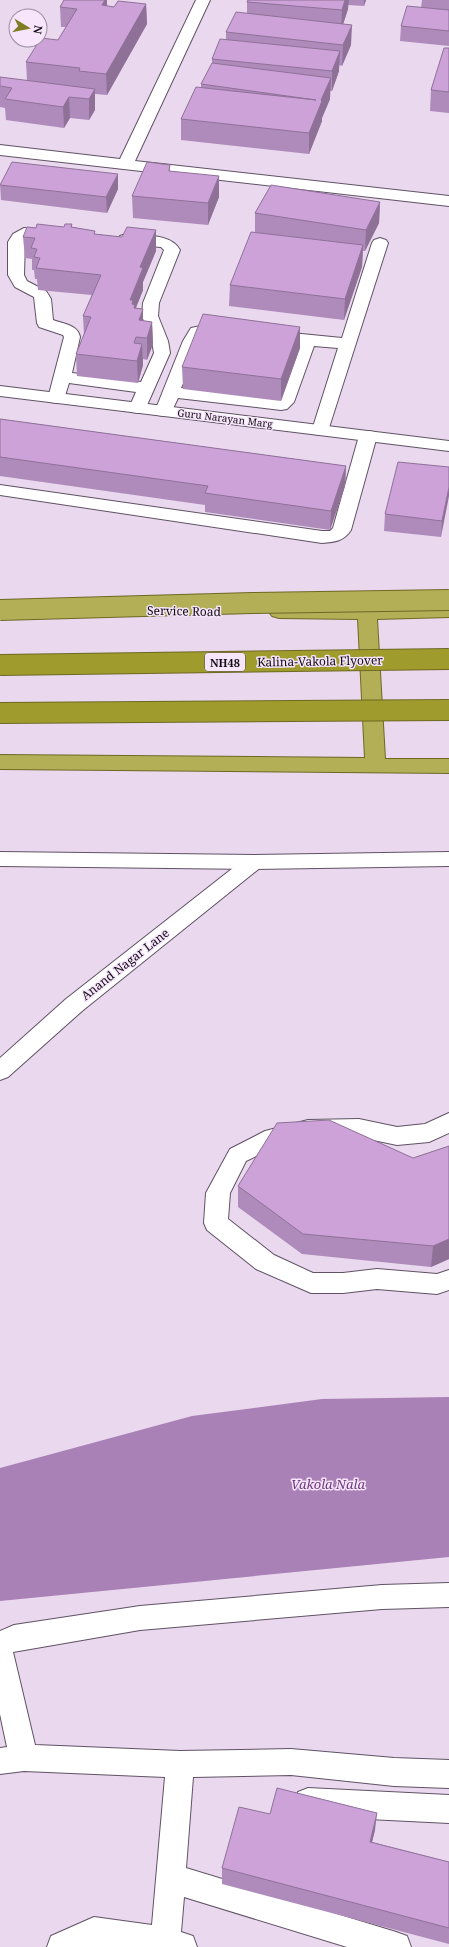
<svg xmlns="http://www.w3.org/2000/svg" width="449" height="1947" viewBox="0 0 449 1947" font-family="'Noto Serif',serif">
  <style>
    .water { fill: #a981b6 }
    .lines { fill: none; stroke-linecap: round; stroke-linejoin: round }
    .minor-casing { stroke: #605264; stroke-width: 2 }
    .tertiary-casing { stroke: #605264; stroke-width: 2 }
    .trunk-casing { stroke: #6e6924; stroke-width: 2 }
    .minor { fill: #fff; fill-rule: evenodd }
    .tertiary { fill: #fff; fill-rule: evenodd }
    .trunk { fill: #b3af57; fill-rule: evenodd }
    .trunk-bridge-casing { stroke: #6e6924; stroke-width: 22; stroke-linecap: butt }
    .motorway-bridge-casing { stroke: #6e6924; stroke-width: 22; stroke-linecap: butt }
    .trunk-bridge { stroke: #b3af57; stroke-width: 20 }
    .motorway-bridge { stroke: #a09b2d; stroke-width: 20 }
    .wall { fill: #af8bbb }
    .shaded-wall { fill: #8f7198 }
    .building { fill: #cca2d9; stroke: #8f7198 }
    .labels { text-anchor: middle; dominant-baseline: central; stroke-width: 3; stroke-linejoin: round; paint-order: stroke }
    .far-street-label { font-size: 10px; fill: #110b12; stroke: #f6e5fb }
    .shield { fill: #f6e5fb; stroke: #564c58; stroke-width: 1 }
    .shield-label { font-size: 11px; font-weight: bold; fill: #110b12 }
    .street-label { font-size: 12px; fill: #110b12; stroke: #f6e5fb }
    .water-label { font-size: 13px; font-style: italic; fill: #6d3a7d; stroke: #f6e5fb }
  </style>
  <rect width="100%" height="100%" fill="#e9d8ee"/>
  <!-- water -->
  <path class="water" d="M 449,1397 L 449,1557 L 0,1601 L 0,1468 L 192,1416 L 322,1399 Z"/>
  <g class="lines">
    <!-- minor casing -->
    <g class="minor-casing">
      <path id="minor" d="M 196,0 L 210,0 L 135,161 L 449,196 L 449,206 L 0,155 L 0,145 L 120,159 Z
        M 24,228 L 61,231 L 63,234 L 61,237 L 28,238 L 25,240 L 24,275 L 27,281 L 46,291 L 48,294 L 51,299 L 53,320 C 64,324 78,325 80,337 L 72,373 L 141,382 L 154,353 L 152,341 L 142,316 L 143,303 L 164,250 L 161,247 L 126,244 L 120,242 L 118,239 L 120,236 L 126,234 C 143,236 171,233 180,250 L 159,303 L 158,316 L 168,341 L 170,353 L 144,412 L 138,413 L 132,412 L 129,408 L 136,392 L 69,383 L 63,402 L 57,403 L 51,402 L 48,398 L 64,337 L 63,335 L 39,327 L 37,323 L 34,297 L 15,287 L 8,275 L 8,242 L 13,234 Z
        M 380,238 L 386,240 L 388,243 L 327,434 L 321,435 L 315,434 L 312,430 L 338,348 L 314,346 L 294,402 L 287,409 L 281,410 L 178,398 L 170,415 L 164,416 L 158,415 L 155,411 L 183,341 L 191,328 L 211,324 L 231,327 L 233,331 L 231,335 C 221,337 213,334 203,336 L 181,388 L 277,399 L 298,344 L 265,340 L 263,336 L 265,332 L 271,331 L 342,338 L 372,243 L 374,240 Z
        M 368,431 L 374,432 L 377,436 L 351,530 C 344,541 335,542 322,543 L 0,495 L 0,485 L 322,531 L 330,531 L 333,528 L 359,436 L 362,432 Z
        M 254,855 L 261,857 L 265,862 L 261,867 L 82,1011 L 8,1077 L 0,1080 L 0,1058 L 66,999 L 247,857 Z
        M 449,1113 L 449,1133 L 429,1142 L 397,1145 L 359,1137 L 308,1138 L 279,1145 L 246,1161 L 230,1193 L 228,1219 L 274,1255 L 313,1273 L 343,1273 L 377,1269 L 437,1274 L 449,1270 L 449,1290 L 437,1294 L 377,1289 L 343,1293 L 311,1293 L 256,1269 L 207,1230 L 204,1223 L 206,1193 L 230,1149 L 265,1131 L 308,1120 L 359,1119 L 397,1127 L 425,1124 Z
        M 449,1583 L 449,1607 L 382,1609 L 140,1630 L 13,1652 L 35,1745 L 180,1751 L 291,1749 L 394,1758 L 449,1760 L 449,1788 L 394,1786 L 291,1775 L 193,1777 L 186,1868 L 396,1932 L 407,1936 L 411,1947 L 347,1947 L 184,1897 L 181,1932 L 193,1936 L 197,1947 L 47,1947 L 51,1936 L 94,1917 L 152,1925 L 165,1777 L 24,1771 L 0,1774 L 0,1748 L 7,1747 L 0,1714 L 0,1631 L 14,1625 L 140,1606 L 382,1585 Z
        M 308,1788 L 449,1795 L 449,1823 L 308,1816 L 298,1812 L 294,1802 L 298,1792 Z"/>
    </g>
    <!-- tertiary casing -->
    <g class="tertiary-casing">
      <path id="tertiary" d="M 0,386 L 449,441 L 449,451 L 0,396 Z
        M 0,852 L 254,855 L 449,852 L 449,866 L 254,869 L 0,866 Z"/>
    </g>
    <!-- trunk casing -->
    <g class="trunk-casing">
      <path id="trunk" d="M 449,605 L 449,617 L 377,619 L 385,759 L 449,759 L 449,773 L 0,769 L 0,755 L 365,758 L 358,619 L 279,618 L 272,616 L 269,612 L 272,608 L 279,606 L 367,607 Z"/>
    </g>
    <!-- minor -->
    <use href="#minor" class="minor"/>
    <!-- tertiary -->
    <use href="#tertiary" class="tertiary"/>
    <!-- trunk -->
    <use href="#trunk" class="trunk"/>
    <!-- trunk-bridge casing -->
    <g class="trunk-bridge-casing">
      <path id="trunk-bridge" d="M 0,610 L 252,603 L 449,600"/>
    </g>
    <!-- motorway-bridge casing -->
    <g class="motorway-bridge-casing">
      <path id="motorway-bridge" d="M 0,665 L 449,659
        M 0,713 L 449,710"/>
    </g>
    <!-- trunk-bridge -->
    <use href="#trunk-bridge" class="trunk-bridge"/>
    <!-- motorway-bridge -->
    <use href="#motorway-bridge" class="motorway-bridge"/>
  </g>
  <!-- wall -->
  <path class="wall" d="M 64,0 L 107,0 L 107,6 L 114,7 L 146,4 L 147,24 L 107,95 L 95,94 L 95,110 L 89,120 L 70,118 L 64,128 L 6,120 L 5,108 L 0,107 L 0,77 L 27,81 L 26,62 L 58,40 L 66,27 L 61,27 L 60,7 Z
    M 248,0 L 366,0 L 364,6 L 348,5 L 348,9 L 343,24 L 351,45 L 342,66 L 339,65 L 339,71 L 332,91 L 330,91 L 330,99 L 322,118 L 322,121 L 309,154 L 181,140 L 181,119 L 201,88 L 201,84 L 212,65 L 212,59 L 226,40 L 226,32 L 247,13 L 247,2 Z
    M 422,0 L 449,0 L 449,46 L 400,41 L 401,26 L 421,8 Z
    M 449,48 L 449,113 L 430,111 L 431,90 Z
    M 170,165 L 170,171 L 219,197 L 208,225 L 133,218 L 132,196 Z
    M 118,174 L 118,189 L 107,213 L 1,200 L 0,184 Z
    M 380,202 L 379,223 L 365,251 L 363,251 L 362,267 L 344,320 L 229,306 L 230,285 L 255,233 L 255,213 Z
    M 72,224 L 72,227 L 95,231 L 95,234 L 122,237 L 156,230 L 156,251 L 143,282 L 143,290 L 136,308 L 143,309 L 143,321 L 152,322 L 153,344 L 147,360 L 143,359 L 143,365 L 138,383 L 77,376 L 76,354 L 84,336 L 83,316 L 92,295 L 38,290 L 37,279 L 35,279 L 34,270 L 32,270 L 32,259 L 25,258 L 23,237 L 36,228 L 64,227 Z
    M 300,348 L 281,401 L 183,389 L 182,367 Z
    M 0,419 L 346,466 L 345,486 L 330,530 L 205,512 L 205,505 L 0,476 Z
    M 449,467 L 441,537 L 384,531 L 385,514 Z
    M 449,1146 L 449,1259 L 431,1267 L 302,1254 L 238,1207 L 238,1186 L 413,1158 Z
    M 270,1814 L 375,1830 L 372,1842 L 449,1862 L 449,1944 L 222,1884 L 222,1868 Z"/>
  <!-- shaded-wall -->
  <path class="shaded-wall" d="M 105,0 L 107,0 L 107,18 L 102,5 Z
    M 345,0 L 349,0 L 348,9 L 341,31 L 342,10 Z
    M 364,0 L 366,0 L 364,6 Z
    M 146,4 L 147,24 L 107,95 L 106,74 Z
    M 352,25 L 351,45 L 342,66 L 343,45 Z
    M 340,51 L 339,71 L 332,91 L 332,71 Z
    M 331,78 L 330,99 L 322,118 L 322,121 L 309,154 L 309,133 L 321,100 Z
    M 95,89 L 95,110 L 89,120 L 89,99 Z
    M 69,97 L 70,118 L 64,128 L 63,107 Z
    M 118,174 L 118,189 L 107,213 L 106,197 Z
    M 219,176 L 219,197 L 208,225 L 208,203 Z
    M 380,202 L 379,223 L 365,251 L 366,230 Z
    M 156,230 L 156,251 L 143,282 L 143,290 L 135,310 L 136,326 L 130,300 L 140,267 Z
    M 363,245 L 362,267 L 344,320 L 345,299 Z
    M 143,309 L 143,331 L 139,320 Z
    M 152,322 L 153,344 L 147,360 L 147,338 Z
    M 300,327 L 300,348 L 281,401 L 281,379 Z
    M 142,344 L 143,365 L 138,383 L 137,361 Z
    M 346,466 L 345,486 L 330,530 L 331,511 Z
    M 449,487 L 449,496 L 441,537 L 442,521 Z
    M 449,1239 L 449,1259 L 431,1267 L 433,1246 Z
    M 377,1813 L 375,1830 L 368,1858 L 370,1842 Z"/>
  <!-- building -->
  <path class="building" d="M 64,0 L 105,0 L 102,5 L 114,7 L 118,1 L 146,4 L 106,74 L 79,71 L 80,68 L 26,62 L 41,38 L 58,40 L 77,9 L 60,7 Z
    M 248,0 L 345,0 L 342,10 L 247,2 Z
    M 407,6 L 449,10 L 449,31 L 401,26 Z
    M 236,12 L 352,25 L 343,45 L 226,32 Z
    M 220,39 L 340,51 L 332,71 L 212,59 Z
    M 444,48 L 449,48 L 449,92 L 431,90 Z
    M 212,63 L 331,78 L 321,100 L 322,101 L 309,133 L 181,119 L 196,87 L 316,100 L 201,84 Z
    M 0,77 L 95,89 L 89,99 L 69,97 L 63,107 L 5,99 L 12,88 L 0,86 Z
    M 12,162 L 118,174 L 106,197 L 0,185 Z
    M 147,162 L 170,165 L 169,171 L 219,176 L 208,203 L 132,196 Z
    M 271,185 L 380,202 L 366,230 L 255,213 Z
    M 37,224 L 64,227 L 65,224 L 72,224 L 71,227 L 95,231 L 94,234 L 122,237 L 127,227 L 156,230 L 140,267 L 143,268 L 130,300 L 133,300 L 132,304 L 135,305 L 134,308 L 143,309 L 139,320 L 152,322 L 147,338 L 136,337 L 134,343 L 142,344 L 137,361 L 76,354 L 91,317 L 83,316 L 101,275 L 36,268 L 40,258 L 34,257 L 37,249 L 31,248 L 35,238 L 23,237 L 27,227 L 36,228 Z
    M 251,232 L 363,245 L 345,299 L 230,285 Z
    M 203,314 L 300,327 L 281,379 L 182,367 Z
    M 0,419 L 346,466 L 331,511 L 205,493 L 208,486 L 0,457 Z
    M 398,462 L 449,467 L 449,487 L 442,521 L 385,514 Z
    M 329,1120 L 413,1158 L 449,1146 L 449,1239 L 433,1246 L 303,1234 L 238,1186 L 277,1123 Z
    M 277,1788 L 377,1813 L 370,1842 L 449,1862 L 449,1928 L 222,1868 L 239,1807 L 270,1814 Z"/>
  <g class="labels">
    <!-- far-street labels -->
    <g class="far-street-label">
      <text transform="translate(225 418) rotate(7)">Guru Narayan Marg</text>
    </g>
    <!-- shield labels -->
    <rect class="shield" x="205" y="653" width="40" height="18" rx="3"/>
    <g class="shield-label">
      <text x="225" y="662">NH48</text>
    </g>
    <!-- street labels -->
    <g class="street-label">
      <text transform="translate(184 611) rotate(1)">Service Road</text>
      <text transform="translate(320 661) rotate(-1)">Kalina-Vakola Flyover</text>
      <text transform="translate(125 964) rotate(-38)">Anand Nagar Lane</text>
    </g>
    <!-- water labels -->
    <g class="water-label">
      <text x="328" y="1484">Vakola Nala</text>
    </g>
  </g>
  <!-- north arrow -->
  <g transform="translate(28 28) rotate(100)"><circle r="19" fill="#f6e5fb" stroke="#9a8e9e"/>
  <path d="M0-3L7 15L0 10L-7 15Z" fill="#7f7c23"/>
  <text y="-6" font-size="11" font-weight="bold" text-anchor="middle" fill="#110b12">N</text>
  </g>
</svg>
